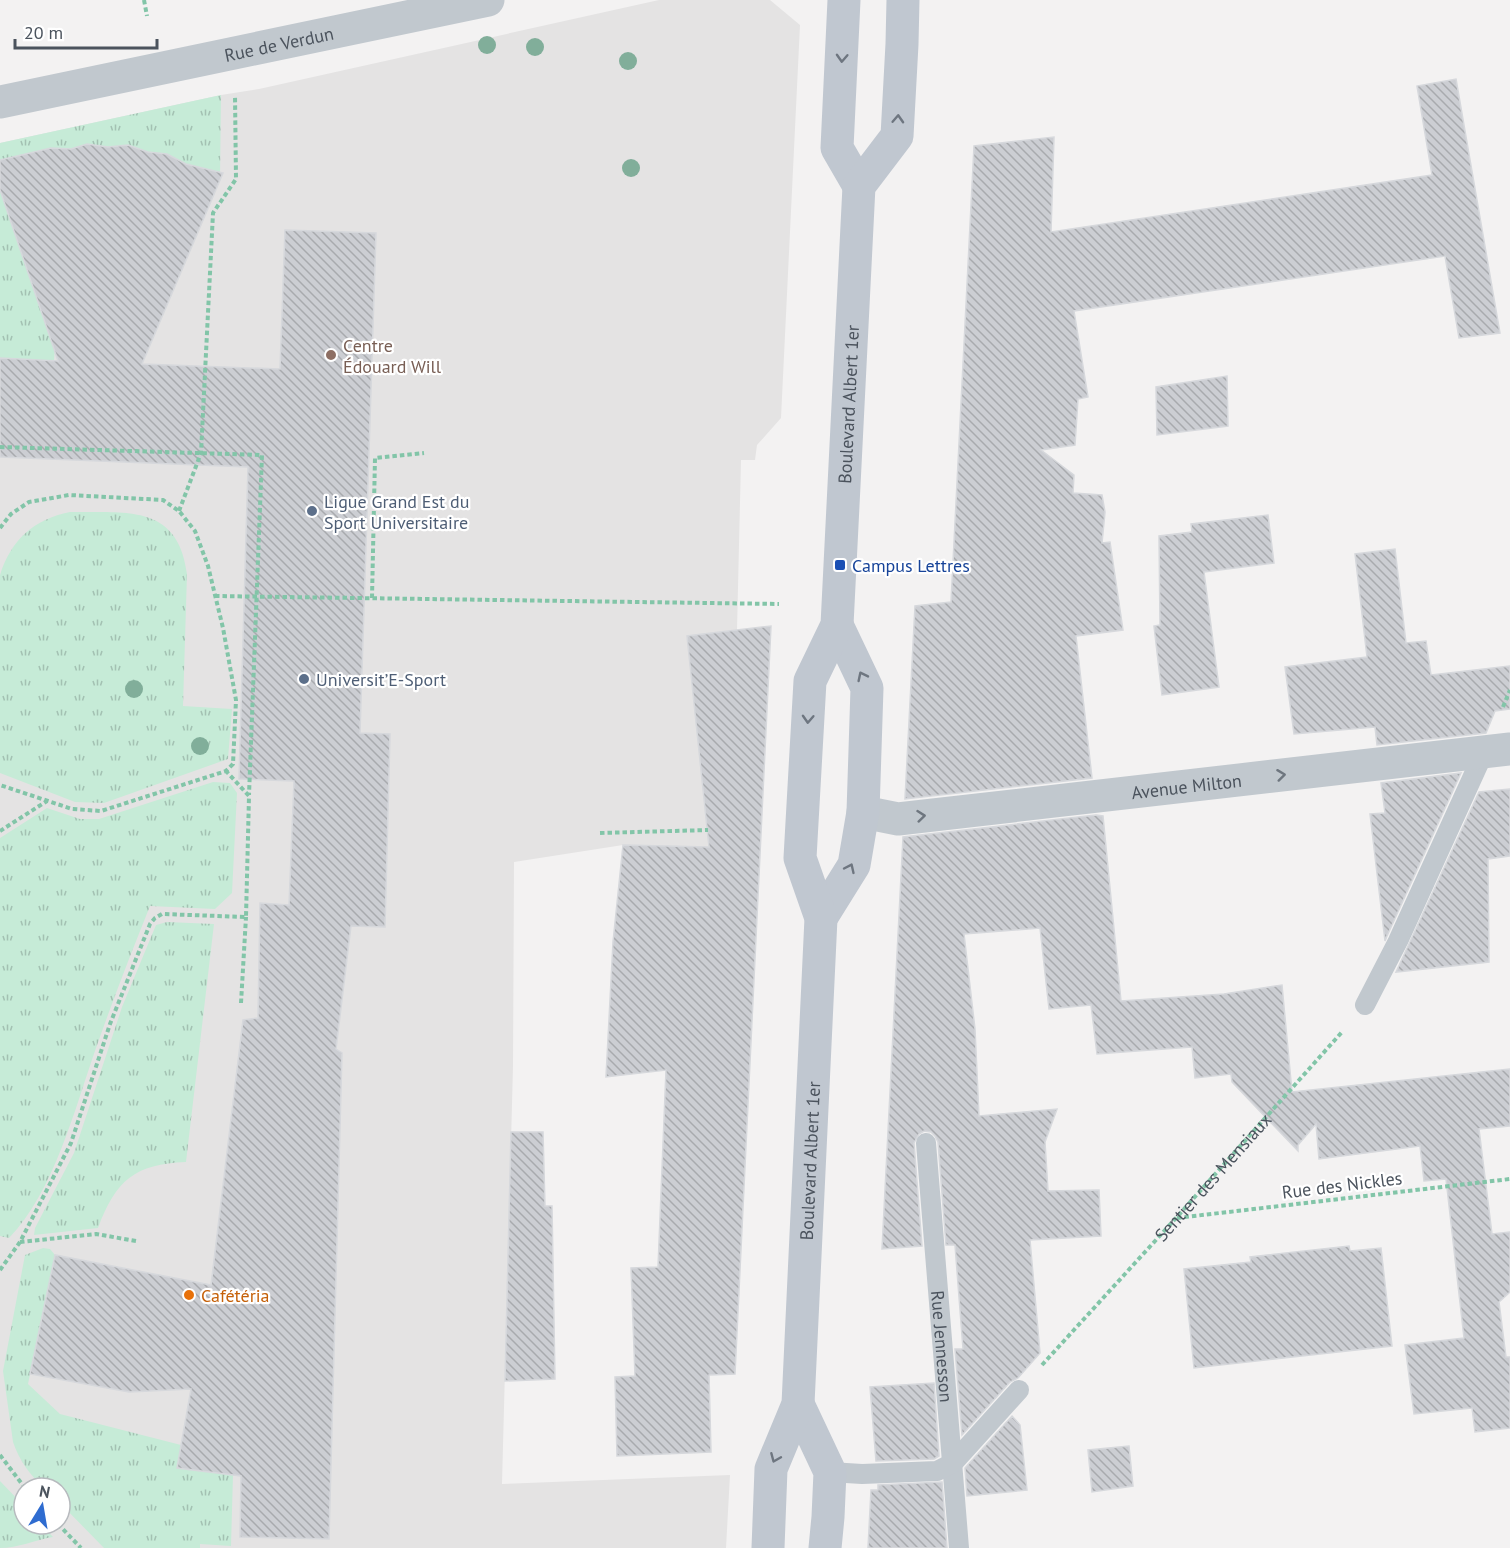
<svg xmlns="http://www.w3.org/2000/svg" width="1510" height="1548" viewBox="0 0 1510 1548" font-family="'PT Sans',sans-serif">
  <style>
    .education { fill: #e4e3e3; fill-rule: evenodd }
    .grass { fill: url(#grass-tufts) }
    .building { fill: url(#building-back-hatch); stroke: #d6d8dc; stroke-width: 1.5 }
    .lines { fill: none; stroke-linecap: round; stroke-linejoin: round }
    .path { stroke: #82c5a8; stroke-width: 4; stroke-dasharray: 4.5 3; stroke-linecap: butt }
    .service { stroke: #c1c8ce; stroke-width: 20 }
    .minor { stroke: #c1c8ce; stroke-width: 33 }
    .tertiary { stroke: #c1c8ce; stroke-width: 33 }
    .secondary { stroke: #c0c7d0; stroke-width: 33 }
    .tree { fill: #81ae9a }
    .oneway { stroke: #6e7680 }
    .oneway2 { stroke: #6e767f }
    .education-dot { fill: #8d6e63; stroke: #fff; stroke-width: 2 }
    .service-dot { fill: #5c6f8a; stroke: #fff; stroke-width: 2 }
    .transit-dot { fill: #1a4fb4; stroke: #fff; stroke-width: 2 }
    .food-dot { fill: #e8710a; stroke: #fff; stroke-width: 2 }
    .labels { text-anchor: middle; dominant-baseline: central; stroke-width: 4.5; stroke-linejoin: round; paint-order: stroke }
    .street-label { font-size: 18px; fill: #4b535d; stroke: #fff }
    .education-label { font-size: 18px; fill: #785e54; stroke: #fff; text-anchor: start }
    .service-label { font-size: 18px; fill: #4e5e75; stroke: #fff; text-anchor: start }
    .transit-label { font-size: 18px; fill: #164399; stroke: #fff; text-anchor: start }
    .food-label { font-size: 18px; fill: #c56008; stroke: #fff; text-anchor: start }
  </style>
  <defs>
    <pattern id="grass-tufts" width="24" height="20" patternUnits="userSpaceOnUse" patternTransform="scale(1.5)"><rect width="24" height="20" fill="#c6ebd7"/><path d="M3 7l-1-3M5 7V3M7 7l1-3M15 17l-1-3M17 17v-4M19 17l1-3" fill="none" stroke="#a3c1b2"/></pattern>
    <pattern id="building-back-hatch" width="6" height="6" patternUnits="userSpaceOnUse" patternTransform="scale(1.5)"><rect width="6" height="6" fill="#ccced3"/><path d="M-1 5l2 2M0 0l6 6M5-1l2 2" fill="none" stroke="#a8aaae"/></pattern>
  </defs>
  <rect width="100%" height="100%" fill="#f3f2f2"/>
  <!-- education -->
  <path class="education" d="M 659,0 L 770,0 L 800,25 L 781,418 L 757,445 L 755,460 L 741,460 L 737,630 L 687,636 L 709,847 L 623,845 L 514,862 L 513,1066 L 502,1484 L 730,1475 L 726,1548 L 0,1548 L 0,143 L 221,95 L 259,89 ZM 24,1488 L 60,1488 L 60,1524 L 24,1524 Z"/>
  <!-- grass -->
  <path class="grass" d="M 221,95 L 220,180 L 207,169 L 186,164 L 167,154 L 148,152 L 128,145 L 108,147 L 87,144 L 71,149 L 51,148 L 8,158 L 0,164 L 0,143 Z
    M 0,190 L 56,332 L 54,361 L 0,358 Z
    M 70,512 C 125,513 178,503 187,574 L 183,706 L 232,709 L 228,759 L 104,803 L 75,802 L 0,773 L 0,575 C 11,540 34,519 70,512 Z
    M 213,782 L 230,783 L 237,793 L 232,893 L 215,909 L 150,906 C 131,953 113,1000 96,1048 C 75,1108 54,1192 9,1238 L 0,1236 L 0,838 L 47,808 L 80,819 L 99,819 Z
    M 167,922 L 214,924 L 186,1162 C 135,1164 116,1180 98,1228 L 34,1235 L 35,1228 L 74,1153 L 122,1007 L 156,925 Z
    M 43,1248 L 50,1249 L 55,1255 L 28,1384 L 60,1414 L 181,1445 L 177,1468 L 233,1475 L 231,1546 L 200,1544 L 200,1548 L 104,1548 L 60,1503 L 60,1488 L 44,1488 C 30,1475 19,1460 13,1442 L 3,1371 L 25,1255 Z
    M 0,1481 L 24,1506 L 24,1524 L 41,1524 L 53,1537 C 35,1540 18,1548 0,1548 Z"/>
  <!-- building -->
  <path class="building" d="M 1456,79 L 1500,333 L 1459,338 L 1445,256 L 1074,311 L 1088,397 L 1078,399 L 1075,445 L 1041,450 L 1074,475 L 1073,493 L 1102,495 L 1105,512 L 1102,543 L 1110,542 L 1123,630 L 1076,636 L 1092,778 L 905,799 L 915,606 L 951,602 L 974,146 L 1054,137 L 1051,232 L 1432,175 L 1417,86 Z
    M 87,144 L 108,147 L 128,145 L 148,152 L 167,154 L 186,164 L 223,173 L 142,364 L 280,369 L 285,230 L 376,233 L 360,733 L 390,734 L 385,927 L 351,926 L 336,1049 L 342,1053 L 329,1539 L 240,1537 L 241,1476 L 177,1468 L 191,1389 L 129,1392 L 30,1374 L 55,1255 L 211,1285 L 243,1020 L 258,1018 L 260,903 L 289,905 L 294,781 L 239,779 L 248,467 L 0,457 L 0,358 L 58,361 L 0,190 L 0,160 L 51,148 L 71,149 Z
    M 1227,376 L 1228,426 L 1157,435 L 1156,387 Z
    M 1268,515 L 1274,563 L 1204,572 L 1219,687 L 1162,695 L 1154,626 L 1160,625 L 1159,536 L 1192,532 L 1191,524 Z
    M 1395,549 L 1406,643 L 1426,641 L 1431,675 L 1510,666 L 1510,709 L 1495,711 L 1486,733 L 1377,745 L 1375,727 L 1294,734 L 1285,667 L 1367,657 L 1355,554 Z
    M 771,626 L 735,1374 L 709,1375 L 711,1452 L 617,1456 L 615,1377 L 635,1376 L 631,1268 L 658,1267 L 666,1070 L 606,1077 L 613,942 L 623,845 L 709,847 L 687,636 Z
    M 1461,773 L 1387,936 L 1385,941 L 1370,814 L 1385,813 L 1381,783 Z
    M 1510,789 L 1510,856 L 1488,859 L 1489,962 L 1396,972 L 1479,792 Z
    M 1096,815 L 1103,816 L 1121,1001 L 1224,994 L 1282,985 L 1292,1092 L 1510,1069 L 1510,1126 L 1479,1129 L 1492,1234 L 1510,1232 L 1510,1292 L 1499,1302 L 1506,1357 L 1510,1357 L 1510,1428 L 1475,1432 L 1472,1408 L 1414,1414 L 1405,1345 L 1464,1338 L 1446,1179 L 1424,1181 L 1420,1146 L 1319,1159 L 1316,1124 L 1298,1145 L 1298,1151 L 1232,1082 L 1231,1074 L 1195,1078 L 1192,1047 L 1097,1054 L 1091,1005 L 1049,1009 L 1040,928 L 964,934 L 975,1029 L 979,1116 L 1057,1109 L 1045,1142 L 1048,1191 L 1099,1190 L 1101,1236 L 1030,1240 L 1040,1353 L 1018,1378 L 1010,1382 L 962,1435 L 955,1349 L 963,1349 L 955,1245 L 946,1245 L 938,1142 L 935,1136 L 931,1132 L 924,1131 L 919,1134 L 914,1143 L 922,1246 L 882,1249 L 903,837 Z
    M 511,1132 L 543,1132 L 545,1206 L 552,1206 L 555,1379 L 505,1381 Z
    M 1349,1246 L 1350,1251 L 1381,1248 L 1392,1346 L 1194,1368 L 1184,1269 L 1251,1262 L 1250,1257 Z
    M 934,1383 L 939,1456 L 934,1459 L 876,1461 L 870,1387 Z
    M 1012,1416 L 1020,1425 L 1027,1490 L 967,1496 L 965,1468 Z
    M 1129,1446 L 1133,1486 L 1092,1492 L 1088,1450 Z
    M 942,1482 L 947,1548 L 868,1548 L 871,1490 L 878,1490 L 878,1485 Z"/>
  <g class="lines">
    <!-- path -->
    <g class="path">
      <path d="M 144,0 L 147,16"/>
      <path d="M 0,447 L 262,455 L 249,795"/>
      <path d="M 179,511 L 201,453 L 213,213 L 236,179 L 235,95"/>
      <path d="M 0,528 L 11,514 L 29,502 L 69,495 L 163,500 L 179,511 L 195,531 L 208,566 L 223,628 L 236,700 L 233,764 L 226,771 L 101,811 L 72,809 L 0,785"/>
      <path d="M 215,596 L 779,604"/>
      <path d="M 372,598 L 375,458 L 424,453"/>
      <path d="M 1503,707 L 1510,690"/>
      <path d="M 0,831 L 47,801"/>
      <path d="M 600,833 L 708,830"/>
      <path d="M 241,1003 L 246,917"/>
      <path d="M 1177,1218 L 1510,1179"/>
      <path d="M 20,1242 L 96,1234 L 136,1241"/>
      <path d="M 0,1270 L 20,1242 L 71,1143 L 110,1024 L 150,924 L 155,918 L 162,914 L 246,917 L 249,796 L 226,771"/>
      <path id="s1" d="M 1042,1365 L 1176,1218 L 1342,1032"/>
      <path d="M 0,1455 L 25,1488"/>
      <path d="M 58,1524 L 81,1548"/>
    </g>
    <!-- service -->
    <g class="service">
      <path d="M 1365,1005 L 1398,941 L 1484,752"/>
      <path id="s2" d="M 926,1143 L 959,1548"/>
      <path d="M 830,1472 L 862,1474 L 937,1471 L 953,1463 L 1019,1390"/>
    </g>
    <!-- minor -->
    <path class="minor" id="s3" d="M 863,812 L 898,819 L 1510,749"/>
    <!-- tertiary -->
    <path class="tertiary" id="s4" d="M 0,102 L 488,0"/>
    <!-- secondary -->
    <g class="secondary">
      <path d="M 844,0 L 837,148 L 859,186"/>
      <path d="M 821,918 L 854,865 L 863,812 L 867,688 L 837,625"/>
      <path d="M 798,1404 L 830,1472 L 828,1517 L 825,1548"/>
      <path id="s5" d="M 768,1548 L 771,1469 L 798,1404 L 821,918 L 800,858 L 810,681 L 837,625 L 859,186 L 897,136 L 902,44 L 903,0"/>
    </g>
  </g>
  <!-- trees -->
  <g class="tree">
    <circle cx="487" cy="45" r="9"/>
    <circle cx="535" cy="47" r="9"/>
    <circle cx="628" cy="61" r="9"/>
    <circle cx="631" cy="168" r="9"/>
    <circle cx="134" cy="689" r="9"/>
    <circle cx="200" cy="746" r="9"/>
  </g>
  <!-- one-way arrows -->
  <defs><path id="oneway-chevron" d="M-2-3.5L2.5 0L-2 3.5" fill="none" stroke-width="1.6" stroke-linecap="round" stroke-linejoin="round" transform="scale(1.5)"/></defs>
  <g class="oneway">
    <use href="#oneway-chevron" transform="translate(842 58) rotate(93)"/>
    <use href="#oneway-chevron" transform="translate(898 119) rotate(-87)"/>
    <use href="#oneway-chevron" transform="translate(862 676) rotate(-116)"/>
    <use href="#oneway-chevron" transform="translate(808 719) rotate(93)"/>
    <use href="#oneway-chevron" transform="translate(850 868) rotate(-65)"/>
    <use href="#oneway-chevron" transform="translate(775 1458) rotate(113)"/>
  </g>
  <g class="oneway2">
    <use href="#oneway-chevron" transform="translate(1281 775) rotate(-7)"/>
    <use href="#oneway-chevron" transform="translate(921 816) rotate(-6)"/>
  </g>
  <!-- markers -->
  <circle class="education-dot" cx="331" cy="355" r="6"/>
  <g class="service-dot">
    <circle cx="312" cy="511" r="6"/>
    <circle cx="304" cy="679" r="6"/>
  </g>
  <rect class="transit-dot" x="834" y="559" width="12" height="12" rx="3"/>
  <circle class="food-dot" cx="189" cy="1295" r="6"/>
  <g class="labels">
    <!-- street labels -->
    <g class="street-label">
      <text stroke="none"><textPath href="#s4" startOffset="285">Rue de Verdun</textPath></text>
      <text stroke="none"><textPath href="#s5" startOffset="1160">Boulevard Albert 1er</textPath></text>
      <text stroke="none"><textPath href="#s3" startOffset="326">Avenue Milton</textPath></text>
      <text stroke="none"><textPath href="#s5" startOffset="393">Boulevard Albert 1er</textPath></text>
      <text stroke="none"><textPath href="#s1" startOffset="254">Sentier des Mensiaux</textPath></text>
      <text transform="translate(1342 1185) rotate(-7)">Rue des Nickles</text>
      <text stroke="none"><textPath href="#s2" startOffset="204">Rue Jennesson</textPath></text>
    </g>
    <!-- education labels -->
    <g class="education-label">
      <text x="343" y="345">Centre<tspan x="343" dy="21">Édouard Will</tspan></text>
    </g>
    <!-- service labels -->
    <g class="service-label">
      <text x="324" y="501">Ligue Grand Est du<tspan x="324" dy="21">Sport Universitaire</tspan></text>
      <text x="316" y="679">Universit’E-Sport</text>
    </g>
    <!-- transit labels -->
    <g class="transit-label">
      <text x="852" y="565">Campus Lettres</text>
    </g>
    <!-- food labels -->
    <g class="food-label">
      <text x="201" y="1295">Cafétéria</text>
    </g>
  </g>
  <!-- north arrow -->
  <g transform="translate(42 1506) rotate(11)"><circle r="28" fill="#ffffff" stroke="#b7babe" stroke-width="1.5"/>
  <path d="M0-4.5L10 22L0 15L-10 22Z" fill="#2f6cd0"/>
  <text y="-9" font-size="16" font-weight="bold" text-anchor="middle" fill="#4b535d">N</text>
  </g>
  <!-- scale -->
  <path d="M15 39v9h142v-9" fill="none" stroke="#4b535d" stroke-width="3"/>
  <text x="24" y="39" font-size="18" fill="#4b535d" stroke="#ffffff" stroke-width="4.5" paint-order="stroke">20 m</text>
</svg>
